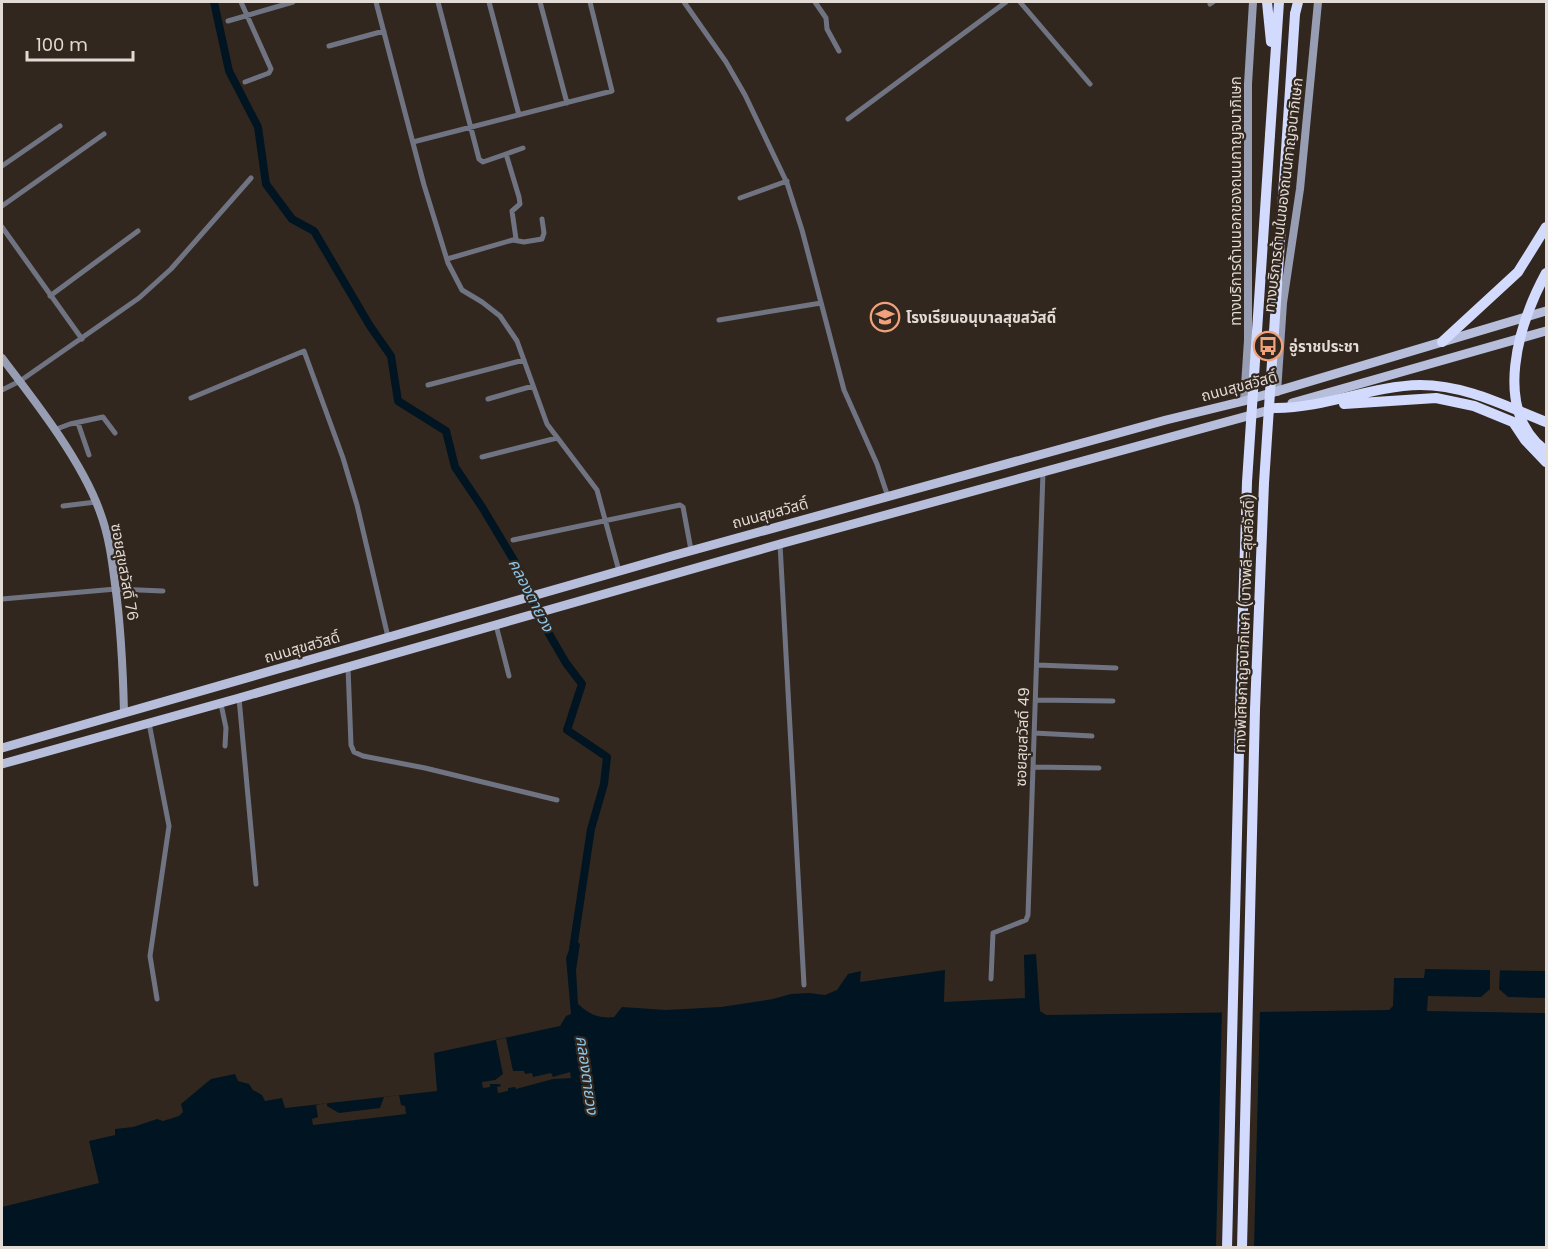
<svg xmlns="http://www.w3.org/2000/svg" width="1548" height="1249" viewBox="0 0 1548 1249" font-family="Poppins,'Noto Sans Thai',sans-serif">
  <style>
    .water { fill: #001521 }
    .pier { fill: #32271e }
    .lines { fill: none; stroke-linecap: round; stroke-linejoin: round }
    .canal { stroke: #001521; stroke-width: 8 }
    .street { stroke: #707482; stroke-width: 5 }
    .secondary { stroke: #979eb4; stroke-width: 8 }
    .primary { stroke: #b6bedb; stroke-width: 9 }
    .highway { stroke: #d2dbfe; stroke-width: 10 }
    .highway-bridge { stroke: #d2dbfe; stroke-width: 10 }
    .labels { text-anchor: middle; dominant-baseline: central; stroke-width: 4.5; stroke-linejoin: round; paint-order: stroke }
    .street-label { font-size: 15px; fill: #e2dbd5; stroke: #32271e }
    .poi-label { font-size: 15px; font-weight: bold; fill: #e2dbd5; stroke: #32271e; text-anchor: start }
    .water-label { font-size: 16px; font-style: italic; fill: #8cc7ea; stroke: #32271e }
  </style>
  <rect width="100%" height="100%" fill="#32271e"/>
  <!-- water -->
  <path class="water" d="M 573,939 L 580,944 L 576,970 L 578,1004 C 589,1014 599,1019 614,1017 L 622,1007 L 666,1010 L 721,1007 L 773,999 L 791,994 L 809,993 L 825,995 L 837,990 L 848,974 L 861,971 L 860,982 L 945,970 L 944,1002 L 1025,998 L 1024,955 L 1036,954 L 1040,1011 L 1046,1015 L 1389,1010 L 1393,1006 L 1394,978 L 1424,978 L 1425,969 L 1546,971 L 1546,1247 L 2,1248 L 2,1207 L 99,1183 L 89,1141 L 115,1135 L 115,1129 L 133,1127 L 157,1119 L 163,1121 L 179,1116 L 183,1112 L 181,1104 L 211,1079 L 235,1074 L 238,1081 L 249,1084 L 253,1090 L 262,1095 L 265,1101 L 282,1098 L 285,1108 L 437,1091 L 434,1053 L 560,1026 L 566,1016 L 571,1014 L 566,958 Z"/>
  <!-- pier -->
  <path class="pier" d="M 1490,970 L 1500,970 L 1499,989 L 1508,997 L 1546,998 L 1546,1013 L 1427,1011 L 1428,996 L 1481,997 L 1490,989 Z
    M 1222,1009 L 1260,1009 L 1254,1248 L 1216,1247 Z
    M 506,1038 L 513,1071 L 524,1071 L 525,1074 L 532,1073 L 533,1077 L 551,1073 L 553,1077 L 570,1072 L 571,1078 L 553,1079 L 516,1089 L 515,1087 L 508,1088 L 508,1091 L 498,1093 L 497,1087 L 501,1086 L 500,1084 L 490,1084 L 490,1087 L 483,1088 L 482,1082 L 495,1080 L 503,1074 L 496,1040 Z
    M 399,1095 L 401,1105 L 405,1106 L 406,1114 L 313,1125 L 312,1119 L 318,1117 L 316,1105 L 327,1103 L 327,1106 L 339,1113 L 380,1108 L 384,1097 Z"/>
  <g class="lines">
    <!-- canal -->
    <path class="canal" d="M 214,2 L 229,71 L 258,127 L 266,184 L 292,219 L 314,231 L 370,326 L 391,356 L 398,401 L 446,431 L 455,467 L 482,507 L 515,562 L 545,627 L 566,663 L 582,684 L 567,730 L 607,757 L 604,784 L 591,829 L 573,949"/>
    <!-- street -->
    <path class="street" d="M 241,2 L 271,69 L 269,73 L 245,82
      M 376,2 L 424,185 L 448,263 L 462,290 L 482,302 L 500,316 L 517,341 L 547,424 L 597,490 L 619,571
      M 438,2 L 479,159 L 483,162 L 523,148
      M 489,2 L 519,115
      M 540,2 L 567,103
      M 684,2 L 726,62 L 745,95 L 787,183 L 802,230 L 844,390 L 877,464 L 888,497
      M 815,2 L 826,18 L 827,29 L 839,51
      M 1020,2 L 1090,84
      M 1210,4 L 1213,2
      M 228,21 L 293,2
      M 329,46 L 384,31
      M 848,119 L 1006,2
      M 413,142 L 612,91 L 590,2
      M 2,166 L 60,126
      M 740,198 L 787,181
      M 2,206 L 104,134
      M 2,227 L 82,339
      M 513,240 L 524,242 L 542,239 L 544,233 L 542,219
      M 447,259 L 516,239 L 512,211 L 520,204 L 519,197 L 506,154
      M 50,296 L 138,231
      M 719,320 L 821,303
      M 428,385 L 524,360
      M 2,390 L 20,381 L 139,298 L 171,269 L 251,178
      M 191,398 L 304,351 L 343,458 L 357,505 L 388,637
      M 488,399 L 533,386
      M 78,423 L 89,455
      M 54,430 L 70,424 L 103,417 L 115,433
      M 482,457 L 557,438
      M 63,506 L 96,502
      M 513,540 L 680,505 L 683,507 L 691,550
      M 780,544 L 804,985
      M 2,599 L 116,589 L 163,591
      M 496,625 L 509,676
      M 1037,665 L 1116,668
      M 348,667 L 351,745 L 354,752 L 363,756 L 425,768 L 557,800
      M 239,698 L 256,884
      M 1036,700 L 1113,701
      M 221,704 L 226,728 L 225,746
      M 149,723 L 169,826 L 150,956 L 157,999
      M 1034,733 L 1092,736
      M 1033,767 L 1099,768
      M 991,979 L 993,933 L 1026,920 L 1028,915 L 1043,472"/>
    <!-- secondary -->
    <path class="secondary" d="M 2,358 C 35,401 82,461 100,512 C 109,536 112,560 115,584 C 121,627 123,669 124,713
      M 1277,392 L 1283,303 L 1300,189 L 1318,2
      M 1244,401 L 1248,340 L 1248,84 L 1253,2"/>
    <!-- primary -->
    <path class="primary" d="M 1292,403 L 1546,331
      M 2,748 L 672,556 L 1166,420 L 1244,401 L 1546,311
      M 2,764 L 239,698 L 780,544 L 1273,409"/>
    <!-- highway -->
    <path class="highway" d="M 1267,2 L 1271,42
      M 1295,14 L 1298,2
      M 1270,135 L 1279,2
      M 1442,342 L 1518,272 L 1546,227
      M 1344,404 L 1436,398 L 1474,406 L 1513,422 L 1525,440 L 1546,462
      M 1276,408 C 1325,408 1371,386 1420,385 C 1466,385 1505,406 1546,422
      M 1227,1248 L 1240,709
      M 1242,1248 L 1255,709"/>
    <!-- highway-bridge -->
    <path class="highway-bridge" d="M 1546,273 C 1519,323 1491,410 1546,451
      M 1240,709 L 1247,482 L 1270,135
      M 1255,709 L 1264,483 L 1295,14"/>
  </g>
  <!-- icons -->
  <defs>
    <g id="school-ring" transform="scale(1.5)"><circle r="9.5" fill="#32271e" stroke="#f1a17b" stroke-width="1.5"/><path d="M0-5L7-2L0 1L-7-2ZM-4 1L0 2.5L4 1V4Q0 6-4 4Z" fill="#f1a17b"/></g>
    <g id="bus-ring" transform="scale(1.5)"><circle r="9.5" fill="#32271e" stroke="#f1a17b" stroke-width="1.5"/><path d="M-5-6H5V4H4V6H2V4H-2V6H-4V4H-5ZM-3.5-4V0h7V-4ZM-3.5 1.2v1.5H-2V1.2ZM2 1.2v1.5H3.5V1.2Z" fill="#f1a17b"/></g>
  </defs>
  <g fill-rule="evenodd">
    <use href="#school-ring" x="885" y="317"/>
    <use href="#bus-ring" x="1268" y="346"/>
  </g>
  <g class="labels">
    <!-- street labels -->
    <g class="street-label">
      <text transform="translate(1283 195) rotate(-83)">ทางบริการด้านในของถนนกาญจนาภิเษก</text>
      <text transform="translate(1235 201) rotate(-90)">ทางบริการด้านนอกของถนนกาญจนาภิเษก</text>
      <text transform="translate(1239 386) rotate(-15)">ถนนสุขสวัสดิ์</text>
      <text transform="translate(770 513) rotate(-15)">ถนนสุขสวัสดิ์</text>
      <text transform="translate(125 572) rotate(80)">ซอยสุขสวัสดิ์ 76</text>
      <text transform="translate(1244 623) rotate(-88)">ทางพิเศษกาญจนาภิเษก (บางพลี-สุขสวัสดิ์)</text>
      <text transform="translate(302 647) rotate(-16)">ถนนสุขสวัสดิ์</text>
      <text transform="translate(1022 737) rotate(-88)">ซอยสุขสวัสดิ์ 49</text>
    </g>
    <!-- poi labels -->
    <g class="poi-label">
      <text x="906" y="317">โรงเรียนอนุบาลสุขสวัสดิ์</text>
      <text x="1289" y="346">อู่ราชประชา</text>
    </g>
    <!-- water labels -->
    <g class="water-label">
      <text transform="translate(531 595) rotate(63)">คลองตายวง</text>
      <text transform="translate(587 1075) rotate(82)">คลองตายวง</text>
    </g>
  </g>
  <!-- border -->
  <rect width="1548" height="1249" fill="none" stroke="#e2dbd5" stroke-width="6"/>
  <!-- scale -->
  <path d="M27 51v9h106v-9" fill="none" stroke="#e2dbd5" stroke-width="3"/>
  <text x="36" y="51" font-size="18" fill="#e2dbd5" stroke="#32271e" stroke-width="4.5" paint-order="stroke">100 m</text>
</svg>
